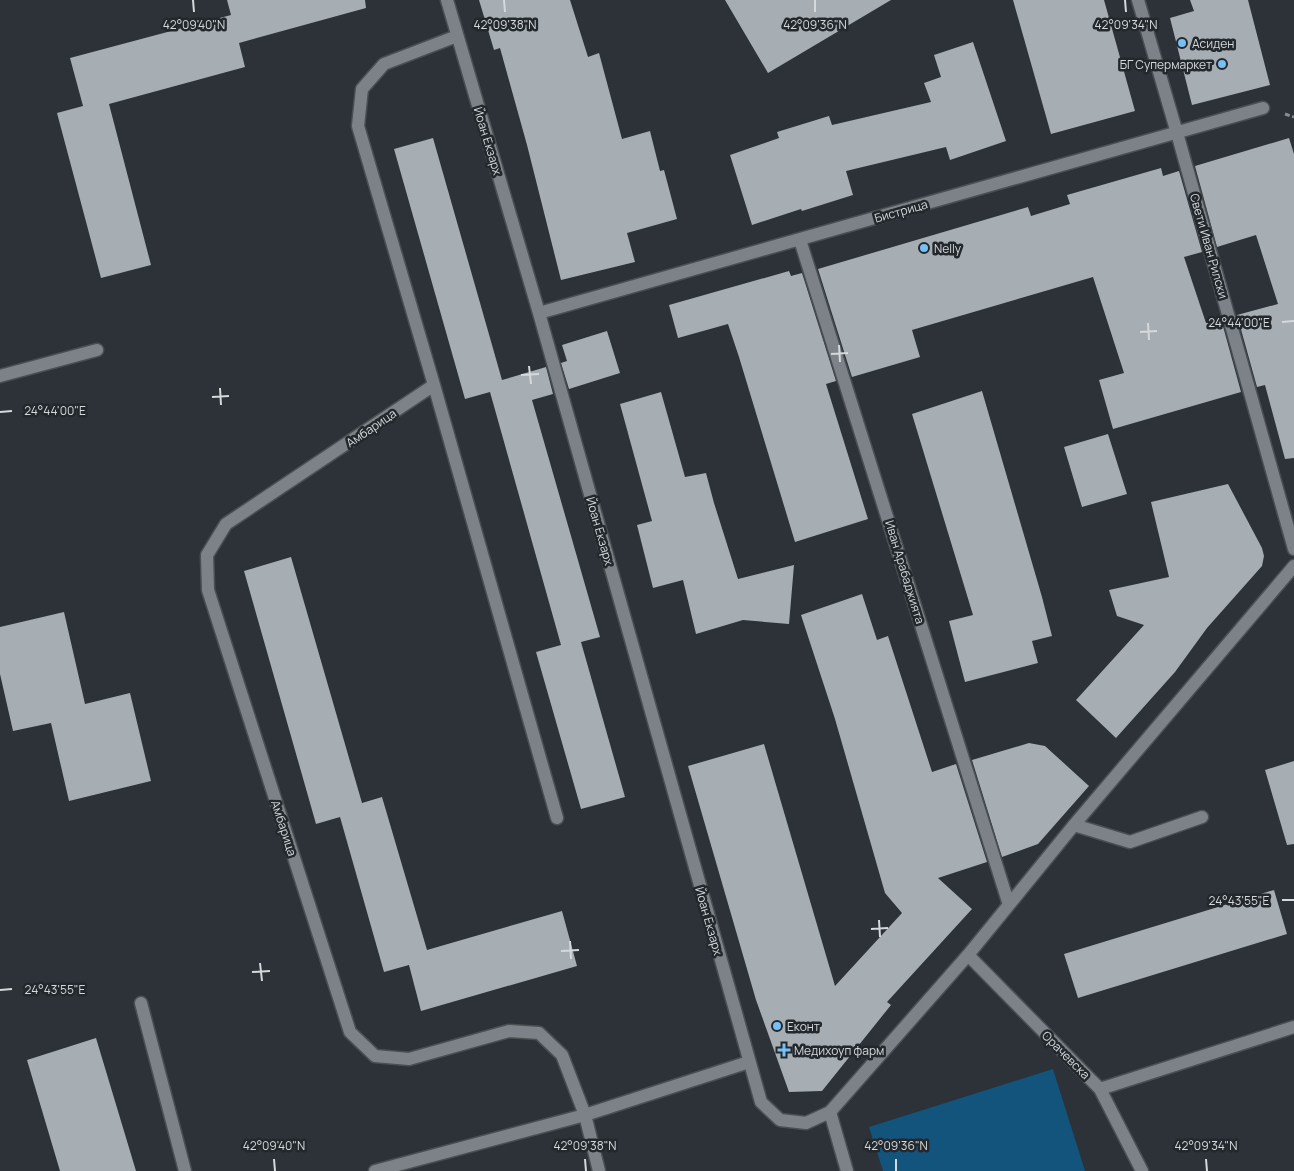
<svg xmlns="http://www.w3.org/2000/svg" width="1294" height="1171" viewBox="0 0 1294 1171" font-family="Manrope,sans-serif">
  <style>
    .green { fill: #13547c }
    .building { fill: #a6adb3 }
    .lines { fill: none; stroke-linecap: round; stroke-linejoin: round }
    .service-casing { stroke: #4b4f53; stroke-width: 15 }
    .minor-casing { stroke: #4b4f53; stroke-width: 15 }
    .path { stroke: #888d91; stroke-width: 3; stroke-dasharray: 5 2.5; stroke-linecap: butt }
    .service { stroke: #7c8288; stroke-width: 12 }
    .minor { stroke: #7c8288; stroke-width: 12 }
    .ticks { fill: none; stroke: #d5d9dc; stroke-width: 2 }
    .poi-dot { fill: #76c0f6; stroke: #23282d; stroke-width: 2 }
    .labels { text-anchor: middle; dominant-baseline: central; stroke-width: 5; stroke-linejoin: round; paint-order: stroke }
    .poi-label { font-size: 12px; fill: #d5d9dc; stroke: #23282d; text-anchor: start }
    .street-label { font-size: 12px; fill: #d5d9dc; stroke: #23282d }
    .ticks-label { font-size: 12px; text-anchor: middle; fill: #d5d9dc; stroke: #23282d; stroke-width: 5; stroke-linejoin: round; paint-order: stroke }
  </style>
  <rect width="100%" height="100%" fill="#2c3237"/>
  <!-- green -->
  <path class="green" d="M 1053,1069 L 1085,1171 L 883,1171 L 869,1127 Z"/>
  <!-- building -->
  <path class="building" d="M 227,0 L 365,0 L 366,8 L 239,43 L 245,67 L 109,104 L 151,265 L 101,278 L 57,113 L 83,106 L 70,58 L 231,15 Z
    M 479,0 L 570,0 L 588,57 L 599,53 L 622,139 L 650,131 L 660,171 L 664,170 L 677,219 L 627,233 L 635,262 L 561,280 L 527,145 L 500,48 L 494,50 Z
    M 725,0 L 891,0 L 768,73 Z
    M 1013,0 L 1104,0 L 1135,111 L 1051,134 Z
    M 1190,0 L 1248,0 L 1270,85 L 1192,105 L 1170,18 L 1194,11 Z
    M 973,42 L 1006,141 L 950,160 L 946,147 L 846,171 L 853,195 L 802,211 L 801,209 L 752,225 L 730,155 L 779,138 L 777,132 L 829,116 L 832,125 L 931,102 L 924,83 L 941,77 L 934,55 Z
    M 433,138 L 502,380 L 546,367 L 553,394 L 532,400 L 600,637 L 581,642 L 625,797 L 581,809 L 536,652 L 561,645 L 490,392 L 465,399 L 394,149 Z
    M 1289,138 L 1294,154 L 1294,458 L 1285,459 L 1265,385 L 1257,387 L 1237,315 L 1278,304 L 1256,235 L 1217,247 L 1195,166 Z
    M 1161,168 L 1163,176 L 1179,171 L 1202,252 L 1184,257 L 1206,323 L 1221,319 L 1241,392 L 1113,429 L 1099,380 L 1124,373 L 1093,277 L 912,330 L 920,357 L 852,377 L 818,269 L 1028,207 L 1031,216 L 1070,204 L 1067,195 Z
    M 789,271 L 791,276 L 802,273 L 836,381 L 826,384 L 868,519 L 795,542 L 739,357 L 728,324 L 678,338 L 669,305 Z
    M 607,331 L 620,373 L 569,389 L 561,363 L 567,361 L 562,345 Z
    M 982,391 L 1042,597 L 1052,636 L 1032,641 L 1038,663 L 965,682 L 949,621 L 973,615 L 912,414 Z
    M 661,392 L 685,477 L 706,473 L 714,503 L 738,579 L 794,565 L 789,624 L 743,620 L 696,634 L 683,580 L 653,588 L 637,525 L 652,521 L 620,404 Z
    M 1108,434 L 1127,494 L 1082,507 L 1064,447 Z
    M 1228,484 L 1262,548 L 1264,556 L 1262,566 L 1207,628 L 1175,672 L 1116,738 L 1076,700 L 1144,625 L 1117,616 L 1109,590 L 1169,577 L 1151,502 Z
    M 291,557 L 362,803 L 382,797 L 427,950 L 562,911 L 577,966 L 421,1011 L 409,965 L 384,972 L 340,817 L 316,824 L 244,571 Z
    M 862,594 L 877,640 L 888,636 L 932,772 L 956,764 L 987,862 L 938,878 L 972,909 L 887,1002 L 891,1005 L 822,1091 L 789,1092 L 756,1000 L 688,766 L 764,744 L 835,986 L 902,913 L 885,893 L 835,719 L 801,615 Z
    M 64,612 L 85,704 L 130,693 L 151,781 L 69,801 L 51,723 L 13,731 L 0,674 L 0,627 Z
    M 1029,743 L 1045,746 L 1089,786 L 1038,844 L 1002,857 L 972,760 Z
    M 1294,761 L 1294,844 L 1287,845 L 1265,770 Z
    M 1274,890 L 1287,934 L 1078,998 L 1064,954 Z
    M 96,1038 L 136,1171 L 60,1171 L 27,1060 Z"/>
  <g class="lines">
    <!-- service casing -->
    <g class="service-casing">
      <path id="service" d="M 1074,825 L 1130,842 L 1202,817
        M 830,1112 L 847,1171"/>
    </g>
    <!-- minor casing -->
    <g class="minor-casing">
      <path id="minor" d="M 447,0 L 539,313 L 761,1102 L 780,1120 L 806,1123 L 830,1112 L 968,955 L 1074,825 L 1294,566
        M 1138,0 L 1177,133 L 1294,549
        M 457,36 L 384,64 L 362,89 L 358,126 L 434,385 L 557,818
        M 800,240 L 1009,905
        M 539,313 L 1263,108
        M 0,376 L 97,350
        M 434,385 L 226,524 L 207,555 L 208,590 L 350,1032 L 375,1056 L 409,1059 L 509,1031 L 539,1033 L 562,1055 L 585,1115 L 599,1171
        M 968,955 L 1100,1089 L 1142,1171
        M 141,1003 L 185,1171
        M 1100,1089 L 1294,1027
        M 375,1171 L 585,1115 L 749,1062"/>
    </g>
    <!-- path -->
    <path class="path" d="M 1285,114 L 1294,117"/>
    <!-- service -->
    <use href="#service" class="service"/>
    <!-- minor -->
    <use href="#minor" class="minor"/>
  </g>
  <!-- ticks -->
  <path class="ticks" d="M 193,0 L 194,12M 504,0 L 505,12M 815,0 L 815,12M 1125,0 L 1126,12M 1282,322 L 1294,321M 1148,323 L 1149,340M 1140,332 L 1157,331M 839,345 L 840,362M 831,354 L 848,353M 529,366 L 531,384M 521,375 L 539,374M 220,388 L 221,405M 212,397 L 229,396M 0,412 L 12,411M 1282,900 L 1294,900M 879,920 L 880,937M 871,929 L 888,928M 570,941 L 571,959M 561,951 L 579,950M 260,963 L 262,981M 252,972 L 270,971M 0,990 L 12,989M 274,1159 L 275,1171M 585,1159 L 586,1171M 896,1159 L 896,1171M 1206,1159 L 1207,1171"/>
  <!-- markers -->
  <g class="poi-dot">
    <circle cx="1182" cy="43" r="5"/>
    <circle cx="1222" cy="64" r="5"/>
    <circle cx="924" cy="248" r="5"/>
    <circle cx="777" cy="1026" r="5"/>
    <path d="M781.5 1042.5h5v5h5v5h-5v5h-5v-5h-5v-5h5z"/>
  </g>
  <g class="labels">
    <!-- poi labels -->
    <g class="poi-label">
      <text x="1192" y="43">Асиден</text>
      <text x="1212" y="64" text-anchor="end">БГ Супермаркет</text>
      <text x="934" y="248">Nelly</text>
      <text x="787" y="1026">Еконт</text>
      <text x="794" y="1050">Медихоуп фарм</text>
    </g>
    <!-- street labels -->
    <g class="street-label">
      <text transform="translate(488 141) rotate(73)">Йоан Екзарх</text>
      <text transform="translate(901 211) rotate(-16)">Бистрица</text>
      <text transform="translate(1209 246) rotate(74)">Свети Иван Рилски</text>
      <text transform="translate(371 428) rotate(-34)">Амбарица</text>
      <text transform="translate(600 531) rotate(74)">Йоан Екзарх</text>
      <text transform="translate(905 572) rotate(73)">Иван Арабаджията</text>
      <text transform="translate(284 828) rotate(72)">Амбарица</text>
      <text transform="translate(709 921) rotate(74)">Йоан Екзарх</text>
      <text transform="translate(1066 1055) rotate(45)">Орачевска</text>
    </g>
  </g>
  <g class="ticks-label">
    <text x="194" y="29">42°09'40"N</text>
    <text x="505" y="29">42°09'38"N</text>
    <text x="815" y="29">42°09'36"N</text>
    <text x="1126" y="29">42°09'34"N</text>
    <text x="1239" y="327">24°44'00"E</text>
    <text x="55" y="415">24°44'00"E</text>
    <text x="1239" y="905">24°43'55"E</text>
    <text x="55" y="994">24°43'55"E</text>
    <text x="274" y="1150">42°09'40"N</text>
    <text x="585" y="1150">42°09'38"N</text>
    <text x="896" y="1150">42°09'36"N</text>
    <text x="1206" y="1150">42°09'34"N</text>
  </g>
</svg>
